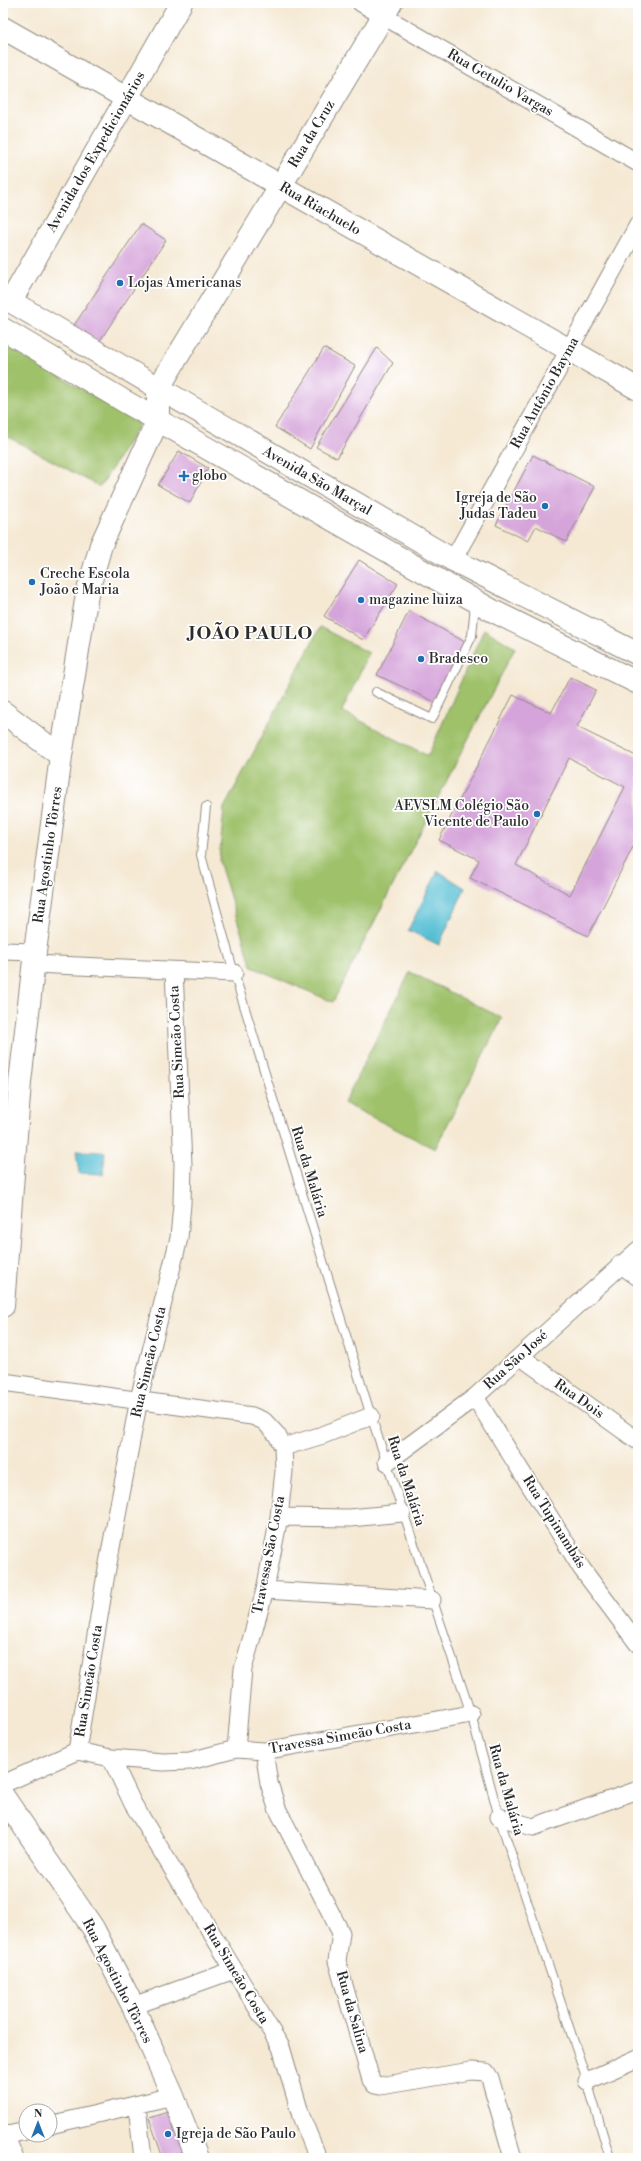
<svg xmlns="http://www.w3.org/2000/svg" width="641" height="2161" viewBox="0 0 641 2161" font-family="'Libre Bodoni',serif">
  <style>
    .green { fill: #9fc16a; stroke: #65764a }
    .water { fill: #57bfd4; stroke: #417580 }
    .building { fill: #d5a4da; fill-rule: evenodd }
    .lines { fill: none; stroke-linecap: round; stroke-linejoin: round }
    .lane-casing { stroke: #908a80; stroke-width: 10 }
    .street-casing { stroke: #908a80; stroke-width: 19 }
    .secondary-casing { stroke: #908a80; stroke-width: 24 }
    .primary-casing { stroke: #908a80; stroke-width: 24 }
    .lane { stroke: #fff; stroke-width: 8 }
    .street { stroke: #fff; stroke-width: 17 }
    .secondary { stroke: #fff; stroke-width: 22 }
    .primary { stroke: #fff; stroke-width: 22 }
    .poi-dot { fill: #1f6fb2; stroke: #fff; stroke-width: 1.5 }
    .labels { text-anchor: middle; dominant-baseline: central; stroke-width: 3.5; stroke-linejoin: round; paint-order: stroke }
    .street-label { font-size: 14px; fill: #2b2b2b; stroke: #fff }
    .poi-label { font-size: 14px; fill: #2b2b2b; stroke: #fff; text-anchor: start }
    .district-label { font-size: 18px; font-weight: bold; letter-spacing: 1px; fill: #2b2b2b; stroke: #fff }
  </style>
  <rect width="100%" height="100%" fill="#fff"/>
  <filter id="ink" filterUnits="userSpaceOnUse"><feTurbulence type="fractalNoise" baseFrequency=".025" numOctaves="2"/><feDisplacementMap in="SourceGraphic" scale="8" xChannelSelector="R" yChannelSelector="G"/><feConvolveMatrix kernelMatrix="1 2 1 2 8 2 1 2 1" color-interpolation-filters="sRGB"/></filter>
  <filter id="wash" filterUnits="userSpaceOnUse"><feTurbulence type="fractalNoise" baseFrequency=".012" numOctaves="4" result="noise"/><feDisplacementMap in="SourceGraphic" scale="16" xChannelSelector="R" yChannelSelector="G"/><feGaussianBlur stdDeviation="0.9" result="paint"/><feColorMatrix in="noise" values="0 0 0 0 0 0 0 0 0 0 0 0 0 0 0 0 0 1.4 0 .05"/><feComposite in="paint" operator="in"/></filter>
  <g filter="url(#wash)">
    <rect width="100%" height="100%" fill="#f5e9d4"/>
    <!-- green -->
    <path class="green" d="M 3,342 L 140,424 L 100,487 L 3,434 Z
      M 320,627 L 369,653 L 342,711 L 428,756 L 484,629 L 515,648 L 333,1002 L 252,967 L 219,861 L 224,808 Z
      M 410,972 L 502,1018 L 435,1149 L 344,1103 Z"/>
    <!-- water -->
    <path class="water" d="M 438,871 L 465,888 L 439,945 L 408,930 Z
      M 76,1151 L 105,1152 L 103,1174 L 79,1173 Z"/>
    <g id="blocks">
      <!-- building -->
      <path class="building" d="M 141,224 L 166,240 L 99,342 L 73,327 Z
        M 324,348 L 355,366 L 310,449 L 275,427 Z
        M 377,348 L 393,363 L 337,458 L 316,447 Z
        M 179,451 L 208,468 L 190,503 L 158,485 Z
        M 533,455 L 595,487 L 566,542 L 536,526 L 528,541 L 496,525 Z
        M 359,560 L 398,584 L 363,640 L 324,616 Z
        M 409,611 L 465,642 L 435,702 L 377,675 Z
        M 570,677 L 596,690 L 577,727 L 638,757 L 638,837 L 588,936 L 470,878 L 479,860 L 439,840 L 513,695 L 551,713 ZM 569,758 L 625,787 L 570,895 L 516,865 Z
        M 174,2110 L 188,2150 L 163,2158 L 149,2118 Z"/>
    </g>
  </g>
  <g filter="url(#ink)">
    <use href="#blocks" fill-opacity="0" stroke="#908a80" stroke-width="1"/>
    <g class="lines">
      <!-- lane casing -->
      <g class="lane-casing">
        <path id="lane" d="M 376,692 L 432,719 L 472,636 L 475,604
          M 206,807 L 201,855 L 234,973 L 371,1416 L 471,1714 L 499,1817 L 587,2081 L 610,2158"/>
      </g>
      <!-- street casing -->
      <g class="street-casing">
        <path id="street" d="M 361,3 L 638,163
          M 453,560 L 638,225
          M 3,951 L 35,952
          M 34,964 L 234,973
          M 620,1264 L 638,1277
          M 521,1357 L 638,1441
          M 3,1382 L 252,1416 L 264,1421 L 277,1435 L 283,1447 L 284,1471 L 279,1517 L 265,1590 L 243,1669 L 236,1749
          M 475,1397 L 582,1569 L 638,1644
          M 283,1447 L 323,1435 L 371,1416
          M 387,1462 L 475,1397 L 638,1250
          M 279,1517 L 350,1518 L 402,1513
          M 265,1590 L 432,1600
          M 77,1751 L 106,1574 L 139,1399 L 179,1238 L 182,1204 L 183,1164 L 174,971
          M 264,1751 L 269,1783 L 277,1808 L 341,1933 L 337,1961 L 371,2080 L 375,2085 L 380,2086 L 471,2071 L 486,2072 L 490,2078 L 513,2158
          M 111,1758 L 133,1804 L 281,2047 L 301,2116 L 318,2158
          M 3,1784 L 77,1751 L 111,1758 L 163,1762 L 190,1761 L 236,1749 L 264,1751 L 471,1714
          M 499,1817 L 533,1827 L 638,1790
          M 133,2006 L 234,1970
          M 587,2081 L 638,2058
          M 137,2106 L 143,2158
          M 50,2125 L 173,2096
          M 3,2136 L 26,2131"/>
      </g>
      <!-- secondary casing -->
      <g class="secondary-casing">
        <path id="secondary" d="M 3,28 L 638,389
          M 11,301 L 181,3
          M 3,712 L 61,756
          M 3,1306 L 20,1082 L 35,952 L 61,756 L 87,594 L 101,545 L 158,420 L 158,389 L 391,3
          M 3,1796 L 93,1928 L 133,2006 L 173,2096 L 197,2158
          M 3,2136 L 12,2158"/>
      </g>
      <!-- primary casing -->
      <g class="primary-casing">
        <path id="primary" d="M 3,297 L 453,560 L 638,654
          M 3,329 L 124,401 L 493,611 L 638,683"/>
      </g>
      <!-- lane -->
      <use href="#lane" class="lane"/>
      <!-- street -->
      <use href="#street" class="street"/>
      <!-- secondary -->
      <use href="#secondary" class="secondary"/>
      <!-- primary -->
      <use href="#primary" class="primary"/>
    </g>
  </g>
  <!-- markers -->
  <g class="poi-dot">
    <circle cx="120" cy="283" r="4"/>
    <path d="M182 470h4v4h4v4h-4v4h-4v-4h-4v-4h4z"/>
    <circle cx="545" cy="506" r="4"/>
    <circle cx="32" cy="582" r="4"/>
    <circle cx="361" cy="600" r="4"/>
    <circle cx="421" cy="659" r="4"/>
    <circle cx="537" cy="814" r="4"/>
    <circle cx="168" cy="2134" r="4"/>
  </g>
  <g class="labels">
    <!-- street labels -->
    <g class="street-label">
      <text transform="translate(500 83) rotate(30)">Rua Getulio Vargas</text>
      <text transform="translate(312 134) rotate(-59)">Rua da Cruz</text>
      <text transform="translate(96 152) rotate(-60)">Avenida dos Expedicionários</text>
      <text transform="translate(320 209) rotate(30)">Rua Riachuelo</text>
      <text transform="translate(545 393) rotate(-61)">Rua Antônio Bayma</text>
      <text transform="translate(317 481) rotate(30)">Avenida São Marçal</text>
      <text transform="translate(48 855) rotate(-82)">Rua Agostinho Tôrres</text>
      <text transform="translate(177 1042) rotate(-93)">Rua Simeão Costa</text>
      <text transform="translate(309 1172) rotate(73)">Rua da Malária</text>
      <text transform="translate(516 1360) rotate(-42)">Rua São José</text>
      <text transform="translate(149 1362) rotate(-77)">Rua Simeão Costa</text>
      <text transform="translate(579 1399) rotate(35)">Rua Dois</text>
      <text transform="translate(406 1481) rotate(72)">Rua da Malária</text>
      <text transform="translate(554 1522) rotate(58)">Rua Tupinambás</text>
      <text transform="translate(269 1555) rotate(-79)">Travessa São Costa</text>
      <text transform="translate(89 1681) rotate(-81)">Rua Simeão Costa</text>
      <text transform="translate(340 1737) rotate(-10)">Travessa Simeão Costa</text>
      <text transform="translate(506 1790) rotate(74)">Rua da Malária</text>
      <text transform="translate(236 1974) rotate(59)">Rua Simeão Costa</text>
      <text transform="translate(117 1981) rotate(63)">Rua Agostinho Tôrres</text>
      <text transform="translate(352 2012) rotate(74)">Rua da Salina</text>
    </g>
    <!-- poi labels -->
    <g class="poi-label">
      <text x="128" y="283">Lojas Americanas</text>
      <text x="192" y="476">globo</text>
      <text x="537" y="498" text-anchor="end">Igreja de São<tspan x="537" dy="16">Judas Tadeu</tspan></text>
      <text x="40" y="574">Creche Escola<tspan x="40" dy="16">João e Maria</tspan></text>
      <text x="369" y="600">magazine luiza</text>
      <text x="429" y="659">Bradesco</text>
      <text x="529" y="806" text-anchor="end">AEVSLM Colégio São<tspan x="529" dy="16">Vicente de Paulo</tspan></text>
      <text x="176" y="2134">Igreja de São Paulo</text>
    </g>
    <!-- district labels -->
    <g class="district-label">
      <text x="251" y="633">JOÃO PAULO</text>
    </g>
  </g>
  <!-- margin -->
  <rect width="641" height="2161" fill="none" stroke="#fff" stroke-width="16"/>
  <!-- north arrow -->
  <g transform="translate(38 2123)"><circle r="19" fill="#ffffff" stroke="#aaaaaa"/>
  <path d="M0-3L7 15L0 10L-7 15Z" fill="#1f6fb2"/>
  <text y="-6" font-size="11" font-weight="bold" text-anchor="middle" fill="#2b2b2b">N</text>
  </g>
</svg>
